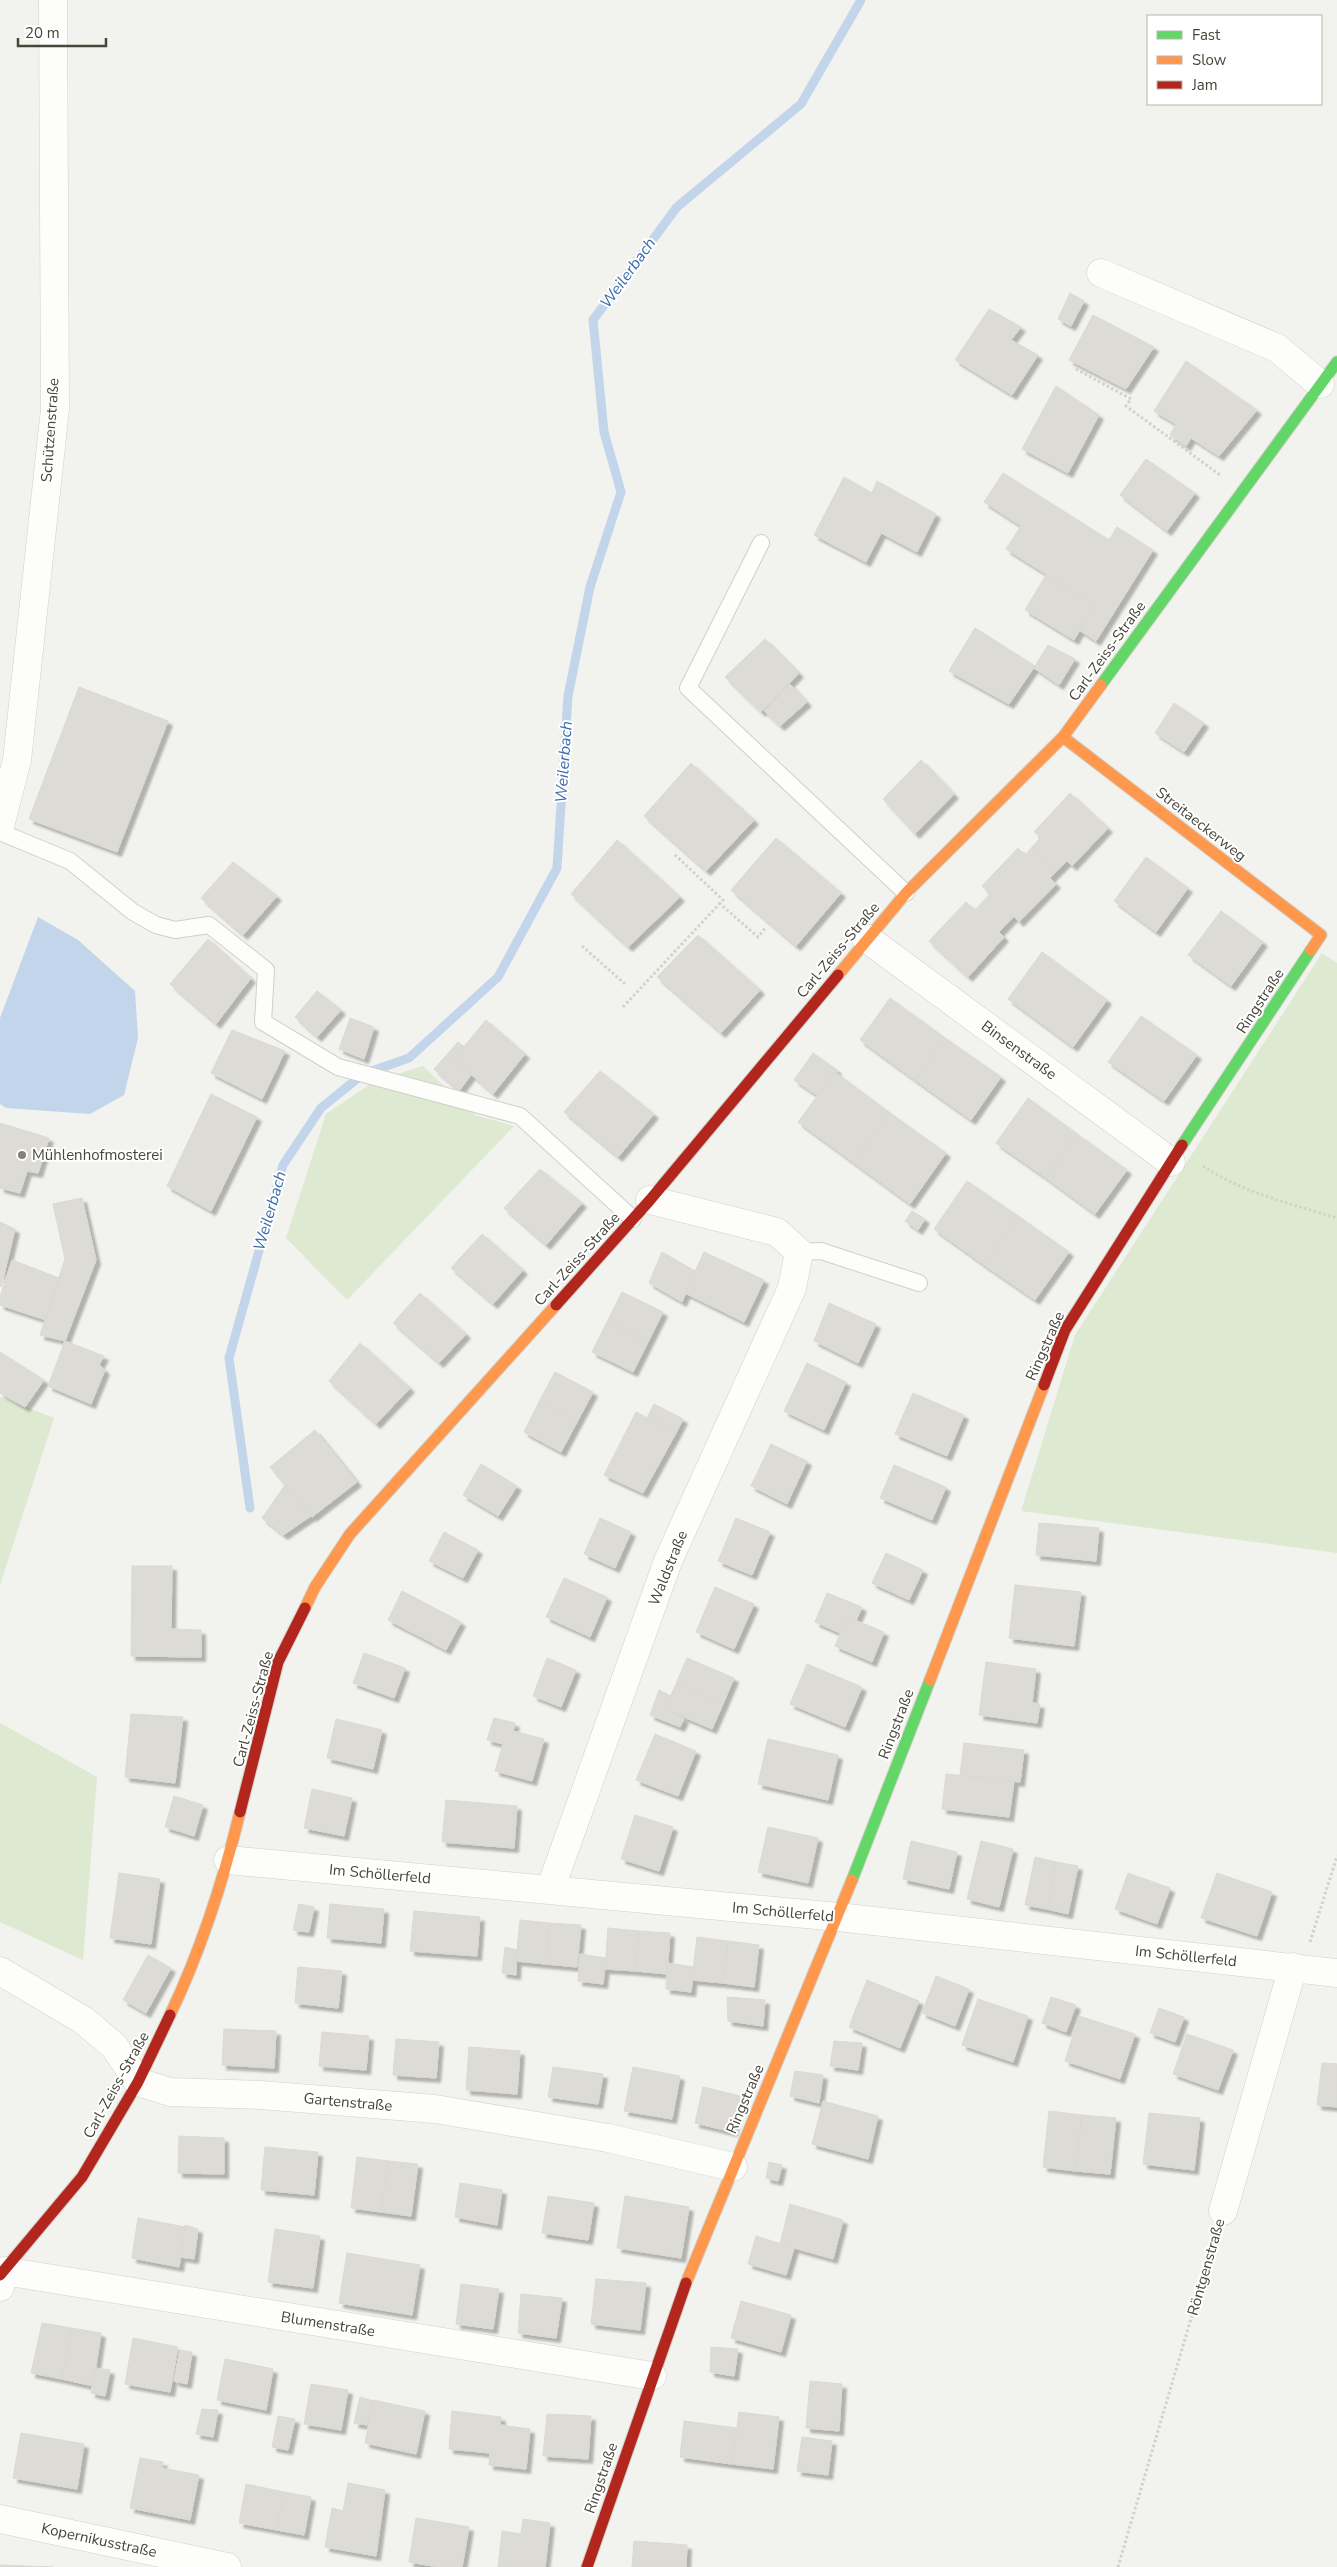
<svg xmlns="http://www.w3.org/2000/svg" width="1337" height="2567" viewBox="0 0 1337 2567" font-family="'Nunito Sans',sans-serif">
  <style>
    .green { fill: #ddead1 }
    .water { fill: #c3d5eb }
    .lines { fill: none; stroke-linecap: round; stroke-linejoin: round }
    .stream { stroke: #c3d5eb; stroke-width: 9 }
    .building { fill: #dcdbd6; stroke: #dad9d4; filter: url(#shadow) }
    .lane-casing { stroke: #d0d0cb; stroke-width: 18 }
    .street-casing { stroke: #d0d0cb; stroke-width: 29 }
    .fast-casing { stroke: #d0d0c6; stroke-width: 13 }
    .slow-casing { stroke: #d0d0c6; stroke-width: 13 }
    .jam-casing { stroke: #d0d0c6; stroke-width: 13 }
    .path { stroke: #d2d2cc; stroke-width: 3; stroke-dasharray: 2.5 2.5; stroke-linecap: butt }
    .lane { stroke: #fdfdfc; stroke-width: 16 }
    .street { stroke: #fdfdfc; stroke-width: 28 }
    .fast { stroke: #63d668; stroke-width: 11 }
    .slow { stroke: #ff974d; stroke-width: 11 }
    .jam { stroke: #b3261e; stroke-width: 11 }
    .poi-dot { fill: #848279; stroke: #fff; stroke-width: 2 }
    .labels { text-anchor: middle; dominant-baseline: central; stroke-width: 4; stroke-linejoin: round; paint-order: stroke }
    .street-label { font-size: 15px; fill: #48453a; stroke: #fff }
    .poi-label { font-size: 15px; fill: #48453a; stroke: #fff; text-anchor: start }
    .water-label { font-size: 16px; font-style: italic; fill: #3c6cab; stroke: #fff }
  </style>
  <defs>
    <filter id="shadow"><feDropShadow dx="4.5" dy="4.5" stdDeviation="1" flood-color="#0004"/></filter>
  </defs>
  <rect width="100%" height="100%" fill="#f2f2ee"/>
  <!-- green -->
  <path class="green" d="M 1322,953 L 1337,963 L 1337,1553 L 1021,1511 L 1075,1335 Z
    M 423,1066 L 475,1115 L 514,1126 L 347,1300 L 286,1238 L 326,1114 L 375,1081 Z
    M 0,1397 L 54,1418 L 0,1585 Z
    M 0,1723 L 97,1777 L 83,1960 L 0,1922 Z"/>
  <!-- water -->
  <path class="water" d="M 38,917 L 78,940 L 135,991 L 138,1038 L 124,1095 L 90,1114 L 6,1108 L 0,1104 L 0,1018 Z"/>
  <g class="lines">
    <!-- stream -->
    <path class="stream" d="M 250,1508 L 229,1358 L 283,1165 L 321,1108 L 363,1074 L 409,1058 L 498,977 L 557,868 L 568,696 L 590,587 L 621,492 L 604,432 L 593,320 L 677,207 L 801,104 L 861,0"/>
  </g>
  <!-- building -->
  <path class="building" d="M 1070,293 L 1084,301 L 1071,326 L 1058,319 Z
    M 989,309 L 1021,327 L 1011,340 L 1038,355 L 1012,395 L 955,360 Z
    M 1093,315 L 1154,347 L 1126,389 L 1069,360 Z
    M 1186,361 L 1257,410 L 1219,456 L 1191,438 L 1186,446 L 1170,435 L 1176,424 L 1154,411 Z
    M 1056,386 L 1099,415 L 1068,473 L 1022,449 Z
    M 1146,459 L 1195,493 L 1167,531 L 1120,495 Z
    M 1003,473 L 1109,540 L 1117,527 L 1153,550 L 1096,641 L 1079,630 L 1095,605 L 1006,549 L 1021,526 L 984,502 Z
    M 844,477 L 872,493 L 877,481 L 936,514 L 917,552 L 881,533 L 866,562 L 814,535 Z
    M 1046,575 L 1095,605 L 1074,640 L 1025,610 Z
    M 975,628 L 1035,666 L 1009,704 L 949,671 Z
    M 765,639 L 799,673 L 761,712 L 725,677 Z
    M 1048,645 L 1075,659 L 1059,685 L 1034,668 Z
    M 790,684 L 807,702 L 780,726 L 764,711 Z
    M 79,687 L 168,721 L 117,852 L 29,819 Z
    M 1174,703 L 1204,723 L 1184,752 L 1155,733 Z
    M 921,760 L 954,794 L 915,834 L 883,799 Z
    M 691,763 L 754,820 L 706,871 L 644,816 Z
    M 1070,793 L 1108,828 L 1072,866 L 1067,861 L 1057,871 L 1032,847 L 1041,837 L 1034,832 Z
    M 776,838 L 841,893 L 796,946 L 731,890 Z
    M 617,840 L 680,897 L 628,947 L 571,894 Z
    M 1032,847 L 1057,871 L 1050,878 L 1056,884 L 1019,922 L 1014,916 L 999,932 L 1004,937 L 968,977 L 929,941 L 966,902 L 975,910 L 990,894 L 982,886 L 1018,848 L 1025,855 Z
    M 1146,857 L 1188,888 L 1156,932 L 1114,901 Z
    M 233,862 L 277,896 L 243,935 L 201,898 Z
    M 1221,911 L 1263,942 L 1231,986 L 1188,955 Z
    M 698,935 L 760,990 L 721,1033 L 657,977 Z
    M 208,939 L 251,978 L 216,1024 L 170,984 Z
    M 1042,952 L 1107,1000 L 1073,1047 L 1008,999 Z
    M 317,991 L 341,1010 L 317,1037 L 295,1017 Z
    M 890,998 L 945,1038 L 915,1080 L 860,1040 Z
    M 1141,1016 L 1197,1055 L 1164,1101 L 1108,1062 Z
    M 350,1018 L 374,1027 L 364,1059 L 339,1049 Z
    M 486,1020 L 525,1054 L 493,1094 L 454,1059 Z
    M 232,1030 L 285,1051 L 262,1099 L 211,1073 Z
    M 945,1038 L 1001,1077 L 971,1120 L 915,1080 Z
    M 458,1042 L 464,1047 L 454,1059 L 471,1075 L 459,1091 L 434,1069 Z
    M 813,1053 L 837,1070 L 818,1096 L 794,1080 Z
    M 600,1071 L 654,1114 L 618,1157 L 564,1112 Z
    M 835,1072 L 890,1113 L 854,1163 L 798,1122 Z
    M 211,1094 L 257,1117 L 211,1211 L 167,1186 Z
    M 1028,1098 L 1077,1134 L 1046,1178 L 996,1143 Z
    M 890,1113 L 946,1153 L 910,1204 L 854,1163 Z
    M 0,1123 L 49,1138 L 38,1173 L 27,1171 L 20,1193 L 0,1188 Z
    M 1077,1134 L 1127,1170 L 1095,1214 L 1046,1178 Z
    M 540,1169 L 582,1203 L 546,1245 L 504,1208 Z
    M 967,1181 L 1018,1216 L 984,1265 L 934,1229 Z
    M 82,1198 L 96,1260 L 65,1341 L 40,1335 L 65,1259 L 53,1204 Z
    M 912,1211 L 925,1219 L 918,1230 L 905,1221 Z
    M 1018,1216 L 1069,1252 L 1035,1300 L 984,1265 Z
    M 0,1222 L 15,1229 L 1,1287 L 0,1286 Z
    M 482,1234 L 523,1270 L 493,1304 L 451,1268 Z
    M 662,1252 L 695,1271 L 682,1302 L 649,1283 Z
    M 704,1252 L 764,1280 L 744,1322 L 685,1293 Z
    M 12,1260 L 59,1278 L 46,1320 L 0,1305 L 0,1297 Z
    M 622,1292 L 663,1312 L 648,1342 L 607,1322 Z
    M 420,1293 L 466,1334 L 439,1363 L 393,1323 Z
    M 829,1303 L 876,1324 L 858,1363 L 814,1341 Z
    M 607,1322 L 648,1342 L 633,1372 L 592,1352 Z
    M 65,1341 L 104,1356 L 99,1365 L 105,1370 L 91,1404 L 48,1386 Z
    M 360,1343 L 410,1388 L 376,1424 L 329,1381 Z
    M 0,1352 L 44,1380 L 25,1407 L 0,1393 Z
    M 807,1363 L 846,1382 L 824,1430 L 784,1411 Z
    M 555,1372 L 593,1392 L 577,1422 L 539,1402 Z
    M 913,1393 L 964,1415 L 947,1456 L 895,1434 Z
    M 539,1402 L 577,1422 L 561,1452 L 524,1432 Z
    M 654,1404 L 683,1419 L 676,1433 L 647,1418 Z
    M 636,1412 L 676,1433 L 643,1493 L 604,1475 Z
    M 315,1430 L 357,1482 L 312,1517 L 270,1467 Z
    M 771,1444 L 807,1461 L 787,1504 L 751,1486 Z
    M 481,1464 L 517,1486 L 498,1516 L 463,1495 Z
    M 894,1465 L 946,1487 L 932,1520 L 880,1498 Z
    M 285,1485 L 311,1516 L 283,1535 L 262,1518 Z
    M 600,1518 L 631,1532 L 615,1568 L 584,1554 Z
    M 736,1518 L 770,1532 L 752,1575 L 718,1561 Z
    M 1039,1523 L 1099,1528 L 1096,1561 L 1036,1555 Z
    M 444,1532 L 478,1550 L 463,1578 L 429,1561 Z
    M 886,1553 L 923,1570 L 909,1600 L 872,1583 Z
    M 132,1566 L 172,1566 L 171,1629 L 201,1630 L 201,1657 L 131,1656 Z
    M 564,1578 L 607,1597 L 590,1637 L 546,1617 Z
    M 1015,1585 L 1081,1592 L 1074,1646 L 1009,1638 Z
    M 715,1587 L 754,1604 L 734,1649 L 696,1632 Z
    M 402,1591 L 461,1622 L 446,1650 L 388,1620 Z
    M 827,1593 L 862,1607 L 856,1621 L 847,1617 L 840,1633 L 815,1622 Z
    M 847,1617 L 884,1632 L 872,1662 L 835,1646 Z
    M 364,1653 L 405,1668 L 394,1698 L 353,1683 Z
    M 547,1658 L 576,1670 L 561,1707 L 533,1696 Z
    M 687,1658 L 734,1678 L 723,1704 L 676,1684 Z
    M 986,1662 L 1036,1669 L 1032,1703 L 1040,1704 L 1037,1723 L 979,1715 Z
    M 807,1664 L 862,1687 L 845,1727 L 790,1704 Z
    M 676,1684 L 723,1704 L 712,1729 L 665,1709 Z
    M 659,1690 L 671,1696 L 665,1709 L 684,1719 L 680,1727 L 650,1715 Z
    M 131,1714 L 183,1717 L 175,1783 L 125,1777 Z
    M 494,1718 L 515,1723 L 513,1731 L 544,1739 L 532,1781 L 495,1771 L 503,1744 L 487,1740 Z
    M 336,1719 L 382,1730 L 373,1769 L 327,1758 Z
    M 655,1734 L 696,1751 L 678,1796 L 636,1780 Z
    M 768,1739 L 838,1755 L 828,1800 L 758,1784 Z
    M 964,1743 L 1024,1750 L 1020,1782 L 960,1775 Z
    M 946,1774 L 1014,1781 L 1009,1817 L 942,1809 Z
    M 312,1789 L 352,1798 L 344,1836 L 304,1828 Z
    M 174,1796 L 203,1805 L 194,1836 L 165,1827 Z
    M 446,1800 L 517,1806 L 514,1848 L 442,1842 Z
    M 635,1815 L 673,1827 L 659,1871 L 621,1859 Z
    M 768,1827 L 818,1838 L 808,1883 L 758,1872 Z
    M 911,1841 L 957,1852 L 949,1889 L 903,1879 Z
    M 981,1841 L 1013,1849 L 999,1907 L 967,1899 Z
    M 1035,1857 L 1056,1862 L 1047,1909 L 1025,1905 Z
    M 1056,1862 L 1078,1866 L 1068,1914 L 1047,1909 Z
    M 119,1873 L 160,1879 L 151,1944 L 110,1938 Z
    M 1128,1873 L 1170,1888 L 1157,1924 L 1115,1909 Z
    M 1217,1873 L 1272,1892 L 1257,1936 L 1201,1918 Z
    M 299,1904 L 314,1907 L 309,1932 L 293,1930 Z
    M 330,1904 L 384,1909 L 381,1943 L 327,1938 Z
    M 414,1911 L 480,1917 L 477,1956 L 410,1951 Z
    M 520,1920 L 550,1923 L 546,1964 L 516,1961 Z
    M 550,1923 L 581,1925 L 577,1967 L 546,1964 Z
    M 608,1928 L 639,1931 L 636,1971 L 605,1969 Z
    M 639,1931 L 670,1933 L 667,1974 L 636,1971 Z
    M 697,1937 L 728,1941 L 723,1983 L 692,1980 Z
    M 728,1941 L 759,1945 L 754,1987 L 723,1983 Z
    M 505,1947 L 517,1950 L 516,1975 L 502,1973 Z
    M 580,1954 L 606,1958 L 603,1984 L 578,1981 Z
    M 148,1955 L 171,1968 L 146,2013 L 123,2000 Z
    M 667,1963 L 694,1967 L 691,1992 L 666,1989 Z
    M 298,1967 L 342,1971 L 338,2008 L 295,2003 Z
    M 936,1976 L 969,1989 L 955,2026 L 922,2013 Z
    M 867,1980 L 919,2001 L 900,2048 L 849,2027 Z
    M 727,1997 L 765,2000 L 763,2026 L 728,2021 Z
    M 1051,1997 L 1076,2005 L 1066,2032 L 1042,2023 Z
    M 978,1999 L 1028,2016 L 1013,2062 L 962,2045 Z
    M 1159,2008 L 1184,2017 L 1175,2042 L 1150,2033 Z
    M 1079,2016 L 1135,2034 L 1120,2079 L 1065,2061 Z
    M 224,2029 L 276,2031 L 274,2068 L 222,2065 Z
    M 322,2032 L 369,2036 L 366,2070 L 319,2066 Z
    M 1187,2034 L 1233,2050 L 1218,2090 L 1173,2074 Z
    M 396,2039 L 439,2042 L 436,2078 L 393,2075 Z
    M 834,2041 L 862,2043 L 858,2070 L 830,2066 Z
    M 469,2047 L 520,2051 L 517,2094 L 466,2090 Z
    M 1322,2063 L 1337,2064 L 1337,2107 L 1317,2105 Z
    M 553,2067 L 603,2074 L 598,2104 L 548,2097 Z
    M 633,2067 L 680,2076 L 672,2119 L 624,2111 Z
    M 795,2071 L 823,2075 L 819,2103 L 790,2096 Z
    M 703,2087 L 740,2096 L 733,2132 L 695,2123 Z
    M 823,2101 L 878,2116 L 868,2159 L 812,2144 Z
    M 1049,2111 L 1082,2115 L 1076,2171 L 1043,2167 Z
    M 1149,2113 L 1200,2118 L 1194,2170 L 1143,2164 Z
    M 1082,2115 L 1116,2118 L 1110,2174 L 1076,2171 Z
    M 179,2136 L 224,2138 L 224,2174 L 178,2173 Z
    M 265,2147 L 318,2152 L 314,2195 L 261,2190 Z
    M 357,2157 L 388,2161 L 381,2212 L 351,2208 Z
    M 388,2161 L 418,2164 L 411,2216 L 381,2212 Z
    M 769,2162 L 782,2165 L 778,2181 L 766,2178 Z
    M 460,2183 L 502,2190 L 497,2225 L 455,2217 Z
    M 548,2196 L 594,2203 L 588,2240 L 542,2233 Z
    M 625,2196 L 689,2207 L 681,2258 L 617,2248 Z
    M 790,2204 L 843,2220 L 833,2259 L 780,2244 Z
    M 138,2218 L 185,2227 L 179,2267 L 132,2258 Z
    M 185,2225 L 198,2229 L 194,2259 L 181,2257 Z
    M 275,2229 L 320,2236 L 313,2288 L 268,2282 Z
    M 756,2236 L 794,2248 L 786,2275 L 748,2264 Z
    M 347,2253 L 420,2265 L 412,2315 L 339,2303 Z
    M 596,2279 L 646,2283 L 640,2330 L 591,2324 Z
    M 461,2284 L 499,2289 L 493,2329 L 456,2324 Z
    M 521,2294 L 562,2298 L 556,2338 L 518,2333 Z
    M 741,2301 L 791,2315 L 781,2352 L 731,2338 Z
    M 42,2323 L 72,2328 L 62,2379 L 31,2373 Z
    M 72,2328 L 101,2333 L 93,2386 L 62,2379 Z
    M 133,2338 L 178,2347 L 170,2392 L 125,2384 Z
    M 711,2347 L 738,2349 L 734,2376 L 710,2372 Z
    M 180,2350 L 192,2352 L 187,2384 L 174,2381 Z
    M 225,2359 L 273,2369 L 266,2410 L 217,2400 Z
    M 95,2368 L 110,2370 L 105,2396 L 91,2393 Z
    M 810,2381 L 842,2384 L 839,2431 L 806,2428 Z
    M 311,2384 L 348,2390 L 341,2430 L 304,2424 Z
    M 360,2397 L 373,2401 L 367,2425 L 354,2423 Z
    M 373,2400 L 425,2411 L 416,2454 L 365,2443 Z
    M 202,2409 L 218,2410 L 213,2437 L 196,2434 Z
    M 452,2411 L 501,2417 L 500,2425 L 530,2429 L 526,2469 L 489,2465 L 490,2453 L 449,2449 Z
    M 739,2412 L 779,2417 L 773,2469 L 732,2464 Z
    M 547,2414 L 591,2416 L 588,2459 L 543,2456 Z
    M 278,2416 L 295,2419 L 288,2450 L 272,2447 Z
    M 684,2421 L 737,2428 L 732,2464 L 680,2457 Z
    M 21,2433 L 84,2444 L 77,2489 L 13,2478 Z
    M 802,2437 L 832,2441 L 828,2475 L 797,2471 Z
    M 140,2458 L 163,2462 L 162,2468 L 199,2475 L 190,2520 L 130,2508 Z
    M 348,2483 L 385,2490 L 376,2556 L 325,2547 L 332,2508 L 343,2511 Z
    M 246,2484 L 284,2492 L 277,2530 L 239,2523 Z
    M 284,2492 L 311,2497 L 304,2535 L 277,2530 Z
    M 416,2518 L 469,2527 L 462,2567 L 439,2567 L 409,2562 Z
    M 523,2519 L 550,2523 L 545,2567 L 498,2567 L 502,2531 L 521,2534 Z
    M 634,2541 L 687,2545 L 686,2567 L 632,2567 Z
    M 0,2565 L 53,2567 L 0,2567 Z"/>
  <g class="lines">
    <!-- lane casing -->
    <g class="lane-casing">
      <path id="lane" d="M 761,543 L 688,688 L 906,893
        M 0,832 L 70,861 L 133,912 L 156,925 L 175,930 L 209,925 L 266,970 L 263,1022 L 338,1067 L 520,1116 L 633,1219
        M 799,1252 L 821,1251 L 919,1283"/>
    </g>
    <!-- street casing -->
    <g class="street-casing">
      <path id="street" d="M 1101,273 L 1277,348 L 1320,384
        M 0,826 L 17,760 L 55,409 L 53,0
        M 866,938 L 1171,1162
        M 228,1860 L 838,1917 L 1337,1973
        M 550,1890 L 668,1561 L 792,1288 L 799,1252 L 777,1232 L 650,1200
        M 0,1971 L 83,2020 L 114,2046 L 138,2082 L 170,2092 L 261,2095 L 435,2109 L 608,2138 L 733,2167
        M 1223,2211 L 1293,1967
        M 0,2287 L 4,2271 L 652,2376
        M 0,2519 L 227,2567"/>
    </g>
    <!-- fast casing -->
    <g class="fast-casing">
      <path id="fast" d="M 1101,685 L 1337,362
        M 1182,1145 L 1311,950
        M 852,1880 L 930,1680"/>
    </g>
    <!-- slow casing -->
    <g class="slow-casing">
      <path id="slow" d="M 1063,737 L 1321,935 L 1311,950
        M 838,975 L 906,893 L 1063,737 L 1101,685
        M 305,1608 L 315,1587 L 350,1534 L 556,1305
        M 930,1680 L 1044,1385
        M 170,2015 C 201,1950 223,1882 240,1812
        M 686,2283 L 852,1880"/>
    </g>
    <!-- jam casing -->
    <g class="jam-casing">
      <path id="jam" d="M 556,1305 L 650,1200 L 838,975
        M 1044,1385 L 1065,1330 L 1182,1145
        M 240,1812 L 278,1662 L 305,1608
        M 0,2275 L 82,2177 L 138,2082 L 170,2015
        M 587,2567 L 686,2283"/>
    </g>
    <!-- path -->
    <path class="path" d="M 1076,369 L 1131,399 L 1126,406 L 1220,475
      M 719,903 L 758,937 L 766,927
      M 582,946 L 625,984
      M 623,1007 L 723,900 L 674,854
      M 1203,1166 C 1243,1193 1292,1204 1337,1218
      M 1310,1942 L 1337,1856
      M 1118,2567 L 1215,2237"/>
    <!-- lane -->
    <use href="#lane" class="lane"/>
    <!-- street -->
    <use href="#street" class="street"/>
    <!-- fast -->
    <use href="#fast" class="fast"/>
    <!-- slow -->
    <use href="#slow" class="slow"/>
    <!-- jam -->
    <use href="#jam" class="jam"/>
  </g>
  <!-- markers -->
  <circle class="poi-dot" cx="22" cy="1155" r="5"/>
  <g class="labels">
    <!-- street labels -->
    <g class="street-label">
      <text transform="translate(50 430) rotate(-86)">Schützenstraße</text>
      <text transform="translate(1107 651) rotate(-54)">Carl-Zeiss-Straße</text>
      <text transform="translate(1201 824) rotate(38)">Streitaeckerweg</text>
      <text transform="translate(838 950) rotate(-50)">Carl-Zeiss-Straße</text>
      <text transform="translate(1260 1001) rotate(-57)">Ringstraße</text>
      <text transform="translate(1019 1050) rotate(36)">Binsenstraße</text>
      <text transform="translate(577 1259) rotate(-48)">Carl-Zeiss-Straße</text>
      <text transform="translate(1045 1346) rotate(-66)">Ringstraße</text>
      <text transform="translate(668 1568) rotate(-68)">Waldstraße</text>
      <text transform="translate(253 1709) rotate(-75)">Carl-Zeiss-Straße</text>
      <text transform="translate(896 1724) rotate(-69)">Ringstraße</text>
      <text transform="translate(380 1874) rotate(5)">Im Schöllerfeld</text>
      <text transform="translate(783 1912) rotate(5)">Im Schöllerfeld</text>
      <text transform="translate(1186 1956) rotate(6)">Im Schöllerfeld</text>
      <text transform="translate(116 2085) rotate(-61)">Carl-Zeiss-Straße</text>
      <text transform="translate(745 2099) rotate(-67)">Ringstraße</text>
      <text transform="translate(348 2102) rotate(5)">Gartenstraße</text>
      <text transform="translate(1206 2267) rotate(-74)">Röntgenstraße</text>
      <text transform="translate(328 2324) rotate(9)">Blumenstraße</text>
      <text transform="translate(601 2478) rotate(-71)">Ringstraße</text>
      <text transform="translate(99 2540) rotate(12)">Kopernikusstraße</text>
    </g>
    <!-- poi labels -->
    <g class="poi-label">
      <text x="32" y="1155">Mühlenhofmosterei</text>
    </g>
    <!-- water labels -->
    <g class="water-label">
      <text transform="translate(628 273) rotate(-54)">Weilerbach</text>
      <text transform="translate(564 762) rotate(-86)">Weilerbach</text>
      <text transform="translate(270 1211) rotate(-74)">Weilerbach</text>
    </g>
  </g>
  <!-- legend -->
  <rect x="1147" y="15" width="175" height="90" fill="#ffffff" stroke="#b6b5b0"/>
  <rect x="1157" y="31" width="25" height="8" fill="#63d668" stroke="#b6b5b0"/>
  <text x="1192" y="40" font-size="15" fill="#48453a">Fast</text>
  <rect x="1157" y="56" width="25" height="8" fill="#ff974d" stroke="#b6b5b0"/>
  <text x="1192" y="65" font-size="15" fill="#48453a">Slow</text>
  <rect x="1157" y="81" width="25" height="8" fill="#b3261e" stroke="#b6b5b0"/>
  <text x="1192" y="90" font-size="15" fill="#48453a">Jam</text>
  <!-- scale -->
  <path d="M18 38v8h88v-8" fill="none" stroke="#48453a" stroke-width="2.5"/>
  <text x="25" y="38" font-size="15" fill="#48453a" stroke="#ffffff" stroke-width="4" paint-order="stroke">20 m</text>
</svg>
